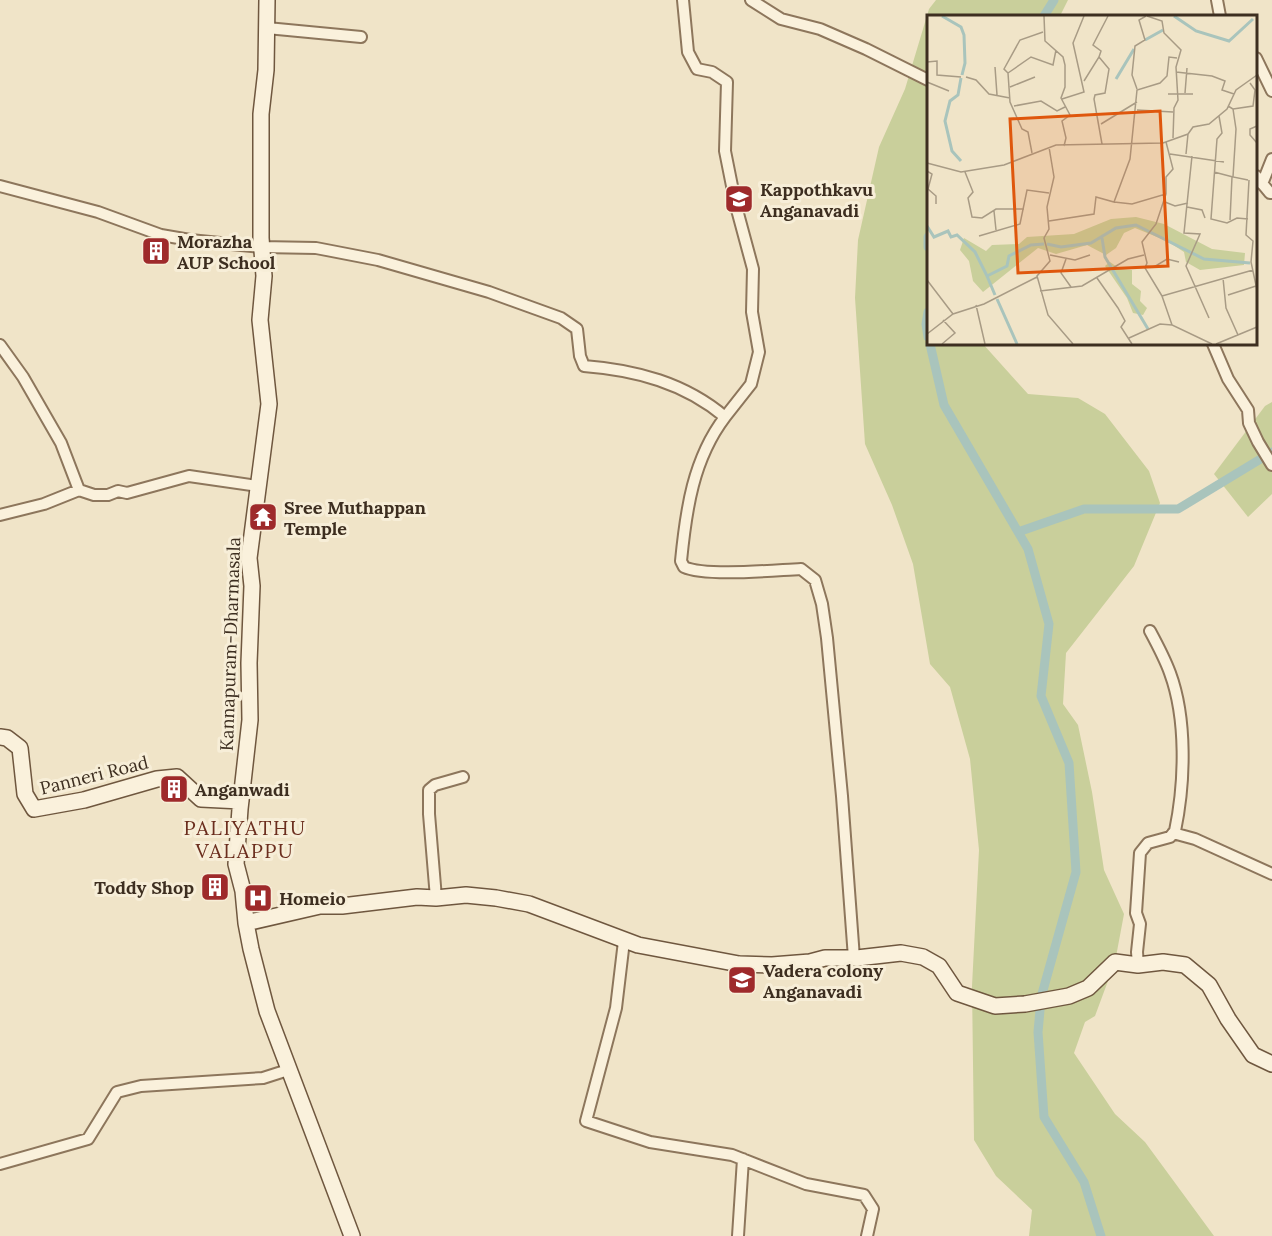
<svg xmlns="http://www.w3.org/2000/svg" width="1272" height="1236" viewBox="0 0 1272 1236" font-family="Lora,serif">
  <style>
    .green { fill: #c9cf9b }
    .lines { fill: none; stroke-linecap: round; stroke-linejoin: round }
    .canal { stroke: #a9c4bc; stroke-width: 9 }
    .minor-casing { stroke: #8d765c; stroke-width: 14 }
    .secondary-casing { stroke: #6f573f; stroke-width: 18 }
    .minor { stroke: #faf1dc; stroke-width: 10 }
    .secondary { stroke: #faf1dc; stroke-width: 15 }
    .labels { text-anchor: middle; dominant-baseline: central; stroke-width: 6; stroke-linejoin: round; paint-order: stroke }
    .poi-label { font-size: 18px; font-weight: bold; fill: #3d2e20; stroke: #f7eed8; text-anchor: start }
    .street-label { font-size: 18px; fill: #3d2e20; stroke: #f7eed8 }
    .neighbourhood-label { font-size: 20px; letter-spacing: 1.5px; fill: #6b2e1e; stroke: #f7eed8 }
    .inset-river { fill: none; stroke: #a9c4bc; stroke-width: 3 }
    .inset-road { fill: none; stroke: #a89b85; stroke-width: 1.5 }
    .view { fill: #df570d; fill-opacity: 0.15; stroke: #df570d; stroke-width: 3 }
    .inset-edge { fill: none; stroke: #3d2e20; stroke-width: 3 }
  </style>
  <rect width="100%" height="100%" fill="#f0e4c8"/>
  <!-- green -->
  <path class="green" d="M 936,0 L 1068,0 L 1060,16 L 928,16 L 928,344 L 983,344 L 1028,394 L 1078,398 L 1105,414 L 1149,471 L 1160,503 L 1134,566 L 1066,653 L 1063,704 L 1078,725 L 1092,792 L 1104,870 L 1124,914 L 1115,962 L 1095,1016 L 1085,1022 L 1074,1053 L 1115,1114 L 1145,1142 L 1214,1236 L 1029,1236 L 1032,1210 L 996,1176 L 974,1140 L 972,986 L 979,850 L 970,759 L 950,687 L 930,664 L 913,564 L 892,505 L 865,444 L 855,298 L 858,240 L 879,147 L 905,89 L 929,9 Z
    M 1272,402 L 1272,494 L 1248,517 L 1214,474 L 1265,406 Z"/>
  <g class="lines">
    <!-- canal -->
    <path class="canal" d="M 1044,16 L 1054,0
      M 928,237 L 928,247
      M 928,312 L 926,324 L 928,337
      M 930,344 L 944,405 L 1028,549 L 1049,624 L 1041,696 L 1069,763 L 1076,872 L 1042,994
      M 1018,532 L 1084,509 L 1178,509 L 1272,452
      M 1040,1010 L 1038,1032 L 1044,1117 L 1084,1182 L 1101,1236"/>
    <!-- minor casing -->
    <g class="minor-casing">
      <path id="minor" d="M 683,0 L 688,52 L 697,69 L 712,72 L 727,82 L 725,151 L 736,206 L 753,269 L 752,312 L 759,352 L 751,384 L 725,417
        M 751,0 L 781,19 L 820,29 L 866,49 L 928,80
        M 1217,0 L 1220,16
        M 267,28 L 361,37
        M 1256,58 L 1272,91
        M 1256,176 L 1270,193 L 1272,193
        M 1262,184 L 1272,159
        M 0,186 L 98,212 L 161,235 L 190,240 L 261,247 L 316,248 L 378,260 L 489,292 L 561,318 L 577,329 L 580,356 L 584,366 C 636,370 685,383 725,417 C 693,459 686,510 681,561 L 684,567 C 705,577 776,570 801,569 L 815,580 L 822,604 L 827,638 L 842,796 L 854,958
        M 1213,344 L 1228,379 L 1248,410 L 1249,423 L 1258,442 L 1272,465
        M 0,345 L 23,377 L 61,443 L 79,490
        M 0,515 L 44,504 L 79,490 L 94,495 L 108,495 L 118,491 L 127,493 L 189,476 L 258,486
        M 1173,833 L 1195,839 L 1272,874
        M 436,898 L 429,814 L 429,790 L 435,785 L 463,777
        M 624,941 L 616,1008 L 586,1121 L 650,1142 L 732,1155 L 806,1184 L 864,1195 L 873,1209 L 867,1236
        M 1138,965 L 1137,952 L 1140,924 L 1136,913 L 1140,853 L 1148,843 L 1170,837 L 1175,831 C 1185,783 1187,719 1170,673 C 1165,659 1157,644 1150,631
        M 0,1164 L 88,1139 L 117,1092 L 141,1086 L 263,1078 L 288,1070
        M 738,1236 L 743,1159"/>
    </g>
    <!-- secondary casing -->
    <g class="secondary-casing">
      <path id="secondary" d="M 267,0 L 266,70 L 261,114 L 261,238 L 264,276 L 260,320 L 269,404 L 249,558 L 252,586 L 249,663 L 250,720 L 240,809 L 236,864 L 243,891 L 246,923 L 251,949 L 267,1011 L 352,1236
        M 0,737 L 7,738 L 20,748 L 25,794 L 34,809 L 84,800 L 157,779 L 177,777 L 201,799 L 241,801
        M 246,923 L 320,906 L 342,906 L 417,897 L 436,898 L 466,895 L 496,898 L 529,904 L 638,945 L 739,964 L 772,965 L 810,962 L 825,958 L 857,958 L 901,953 L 923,957 L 939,966 L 957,993 L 995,1006 L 1025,1004 L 1069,996 L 1088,988 L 1115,962 L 1138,965 L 1163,962 L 1185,965 L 1209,985 L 1228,1019 L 1253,1055 L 1272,1064"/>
    </g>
    <!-- minor -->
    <use href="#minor" class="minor"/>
    <!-- secondary -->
    <use href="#secondary" class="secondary"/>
  </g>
  <!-- icons -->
  <defs>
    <g id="school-square" transform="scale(1.5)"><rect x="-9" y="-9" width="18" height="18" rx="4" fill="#9e2a2b" stroke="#f7eed8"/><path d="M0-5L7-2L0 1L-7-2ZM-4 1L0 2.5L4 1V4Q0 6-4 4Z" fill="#fff"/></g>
    <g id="building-square" transform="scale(1.5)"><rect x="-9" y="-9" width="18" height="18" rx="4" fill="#9e2a2b" stroke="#f7eed8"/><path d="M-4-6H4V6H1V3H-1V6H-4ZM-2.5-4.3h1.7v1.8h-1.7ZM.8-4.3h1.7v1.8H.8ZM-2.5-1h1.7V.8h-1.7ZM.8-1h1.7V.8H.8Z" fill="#fff"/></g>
    <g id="temple-square" transform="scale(1.5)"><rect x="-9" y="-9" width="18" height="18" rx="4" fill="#9e2a2b" stroke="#f7eed8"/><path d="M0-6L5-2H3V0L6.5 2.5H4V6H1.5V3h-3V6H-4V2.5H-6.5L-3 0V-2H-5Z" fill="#fff"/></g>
    <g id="hospital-square" transform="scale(1.5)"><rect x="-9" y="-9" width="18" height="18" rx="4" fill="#9e2a2b" stroke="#f7eed8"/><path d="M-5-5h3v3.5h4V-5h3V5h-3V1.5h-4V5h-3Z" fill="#fff"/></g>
  </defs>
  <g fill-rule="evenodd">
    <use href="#school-square" x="739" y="199"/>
    <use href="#building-square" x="156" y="251"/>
    <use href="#temple-square" x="263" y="517"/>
    <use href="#building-square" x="174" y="789"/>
    <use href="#building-square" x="215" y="887"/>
    <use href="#hospital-square" x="258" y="898"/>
    <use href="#school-square" x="742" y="980"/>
  </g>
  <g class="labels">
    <!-- poi labels -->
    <g class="poi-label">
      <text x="760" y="189">Kappothkavu<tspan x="760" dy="21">Anganavadi</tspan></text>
      <text x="177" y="241">Morazha<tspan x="177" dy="21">AUP School</tspan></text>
      <text x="284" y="507">Sree Muthappan<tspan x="284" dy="21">Temple</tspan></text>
      <text x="195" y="789">Anganwadi</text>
      <text x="194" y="887" text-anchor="end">Toddy Shop</text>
      <text x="279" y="898">Homeio</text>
      <text x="763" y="970">Vadera colony<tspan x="763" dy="21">Anganavadi</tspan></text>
    </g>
    <!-- street labels -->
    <g class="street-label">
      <text transform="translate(230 644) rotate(-88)">Kannapuram-Dharmasala</text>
      <text transform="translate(94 775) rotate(-14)">Panneri Road</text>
    </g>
    <!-- neighbourhood labels -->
    <g class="neighbourhood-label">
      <text x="245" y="827">PALIYATHU<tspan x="245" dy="23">VALAPPU</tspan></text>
    </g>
  </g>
  <!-- overview -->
  <g transform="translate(927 15)">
    <rect width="330" height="330" fill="#f0e4c8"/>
    <path d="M 209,202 L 237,209 L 285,234 L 318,238 L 317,250 L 273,255 L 259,247 L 257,237 L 240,226 L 208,213 L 197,218 L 189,233 L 179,240 L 160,230 L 129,239 L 111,233 L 56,277 L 46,266 L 42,246 L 33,235 L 37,223 L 59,236 L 65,230 L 92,229 L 100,222 L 147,219 L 184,204 ZM 183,247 L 193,254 L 205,255 L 205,269 L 214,276 L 213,286 L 220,293 L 216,300 L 206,298 L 200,283 L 178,251 Z" fill="#c9cf9b"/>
    <path class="inset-river" d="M 15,1 L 34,12 L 37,20 L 38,48 L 35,60M 247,1 L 269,16 L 302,26 L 326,4M 218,25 L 236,15M 34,63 L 31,80 L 23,86 L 18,106 L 25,136 L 34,146M 189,64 L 207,34M 0,211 L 7,222 L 21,216 L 24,222 L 30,220 L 48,237 L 60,261 L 80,251 L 82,241 L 104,230 L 117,229M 175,223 L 178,242 L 221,314M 120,229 L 134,232 L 164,228 L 189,213 L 209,210 L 277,244 L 323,248M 60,261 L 68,280M 70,284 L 90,329"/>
    <path class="inset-road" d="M 117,1 L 118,26 L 136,42 L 138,50 L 138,72 L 134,83 L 143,100 L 135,106 L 139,123 L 137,131M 220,1 L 235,6 L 237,18 L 254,35 L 249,52 L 251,85 L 247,93 L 246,123M 172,42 L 182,54 L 178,78 L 168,80 L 167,84 L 175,129M 0,47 L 10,46 L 10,60 L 34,62M 68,52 L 70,80M 249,57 L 285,61 L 298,66 L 295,75 L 307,79M 81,58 L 104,42 L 126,50 L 129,35M 39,62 L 49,65 L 62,79 L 83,83M 157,66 L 172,42 L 174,36 L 166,30 L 181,1M 0,67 L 22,76M 83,72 L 108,62M 210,74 L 205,60 L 208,31 L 218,25 L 212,5 L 219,1M 258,78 L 260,53M 241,79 L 266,79M 135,84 L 157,77 L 146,28 L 157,1M 87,91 L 114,86 L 130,96 L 138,92M 301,91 L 306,94 L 309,114 L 306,162 L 321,165M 306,94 L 326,91 L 328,75 L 323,68M 210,95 L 246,97M 292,101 L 295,118 L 290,124 L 284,204 L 300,208 L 310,203 L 321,204M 174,109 L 210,87M 330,111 L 323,114 L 323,120 L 330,128M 122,132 L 127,162 L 120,192 L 122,214 L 117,223 L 123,246 L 110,261 L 121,300 L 146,329M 105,138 L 101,117 L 95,114 L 83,87 L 81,58 L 77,54 L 93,25 L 116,17M 243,139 L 297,147M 259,139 L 261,119M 265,141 L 257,218 L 273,219 L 259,251 L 282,303M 0,148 L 34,157 L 77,150 L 129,130 L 236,128 L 261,119 L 266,112 L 282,109 L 300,94 L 309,75 L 330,60M 0,156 L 5,159 L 1,174 L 9,181 L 9,189M 38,157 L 46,177 L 41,183 L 45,202 L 55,203 L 69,194 L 97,194M 287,157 L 306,162M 322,165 L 319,220 L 326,226 L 324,247 L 330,275M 187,187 L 205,189 L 239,179 L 239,162 L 246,154 L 239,127M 238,187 L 248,191 L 261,188M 260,192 L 275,195 L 278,203M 67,196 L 69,215M 303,205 L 305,162M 122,206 L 167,199 L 169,182 L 187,187 L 203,144 L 210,75 L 233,68 L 240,61 L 242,42 L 250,43M 52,221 L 93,209 L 100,175 L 122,178M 123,240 L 148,245 L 163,240M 139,244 L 134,258 L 144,272M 218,251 L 227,252 L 240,244 L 252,247M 170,263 L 191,293 L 198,306 L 194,312 L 205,329M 296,263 L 299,293 L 311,320M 0,265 L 26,299M 113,276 L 155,271 L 201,244 L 217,240M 301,280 L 329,271M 235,281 L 218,253 L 220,248 L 215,227 L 229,209 L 239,179M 49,290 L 58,329M 0,319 L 26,299 L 57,289 L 110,262M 202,323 L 233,309 L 245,310M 15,329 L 28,318 L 16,305M 285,329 L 245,310 L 235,281 L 326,255M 289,329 L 330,312"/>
    <path class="view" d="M 233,96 L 241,251 L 91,258 L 83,104 Z"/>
    <rect width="330" height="330" class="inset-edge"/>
  </g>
</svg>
